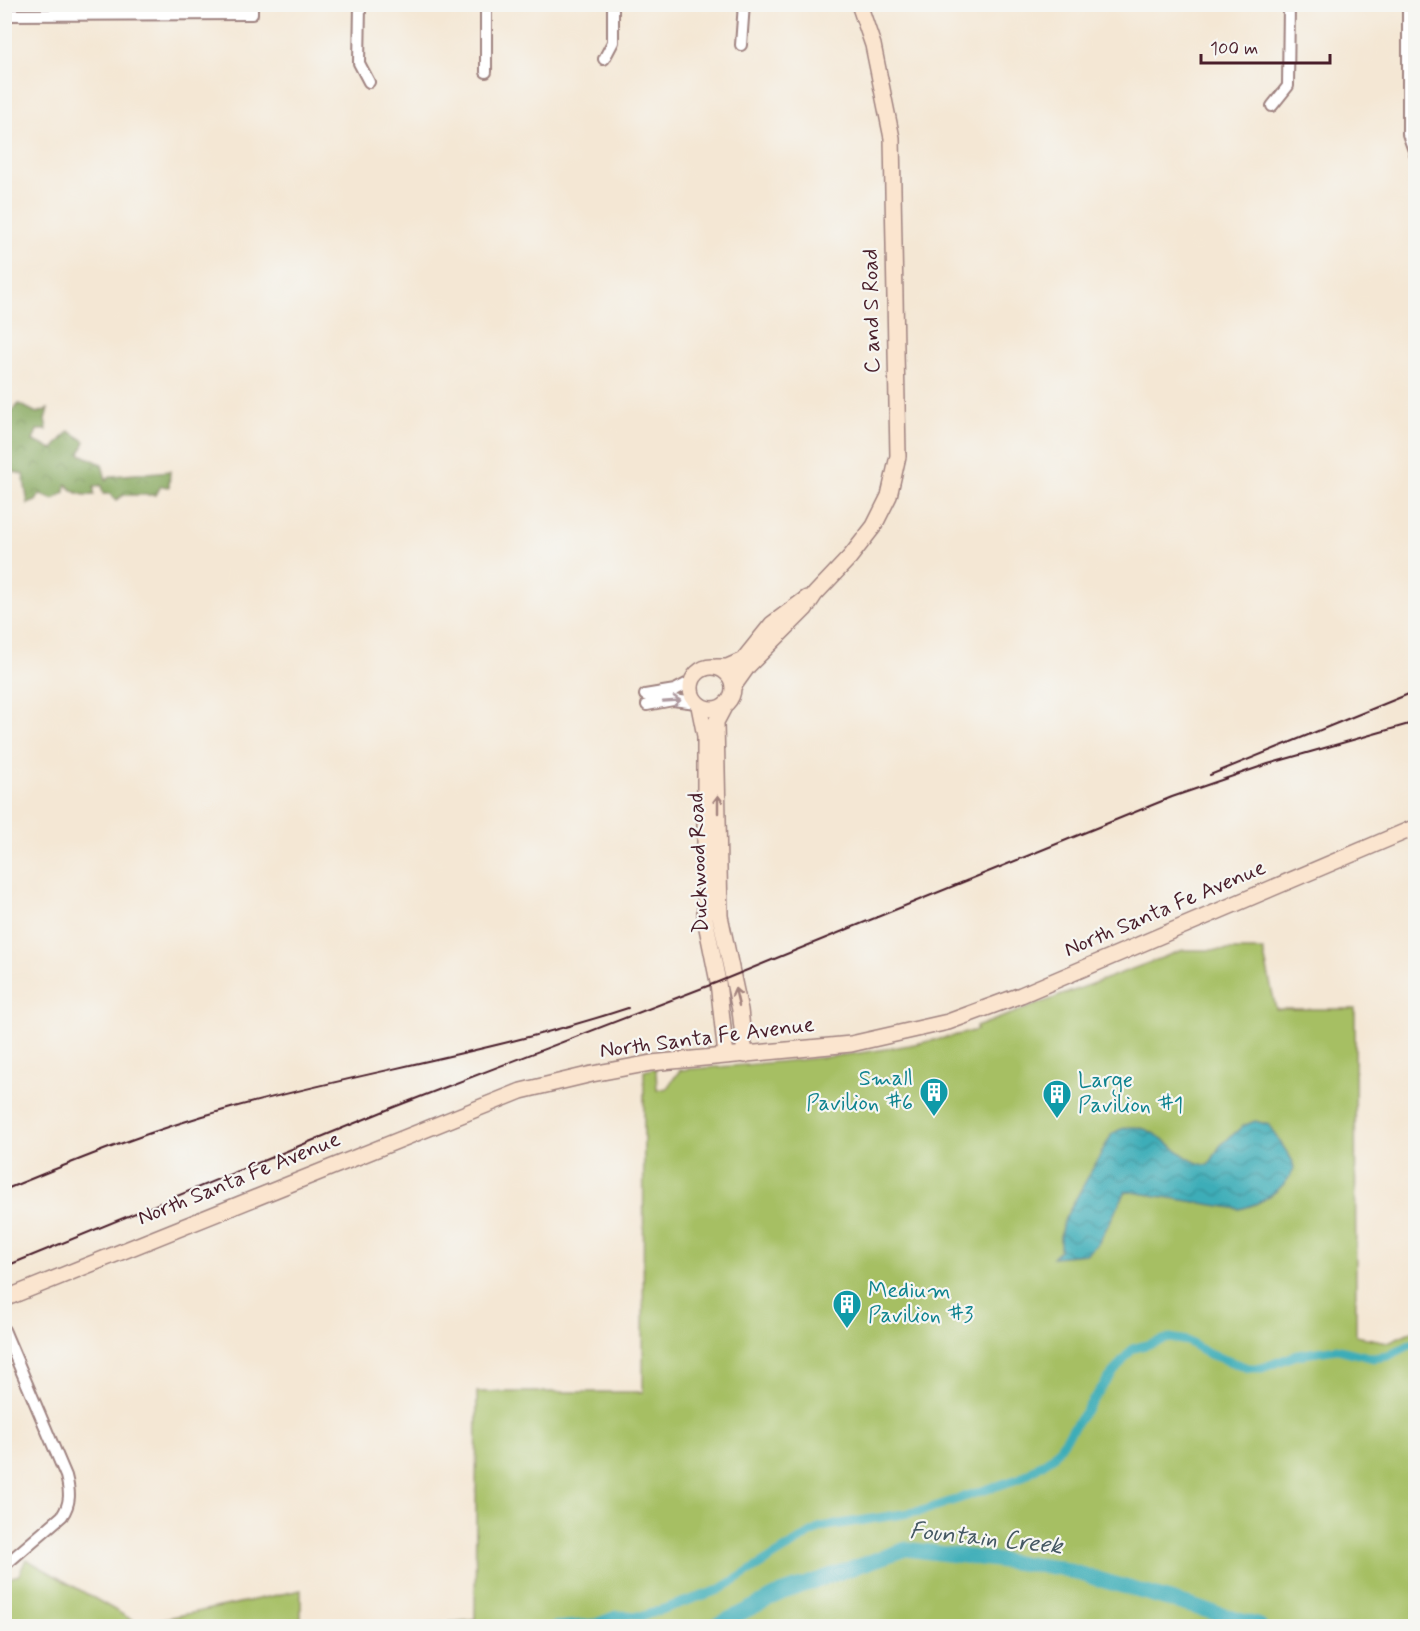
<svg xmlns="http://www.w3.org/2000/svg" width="1420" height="1631" viewBox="0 0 1420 1631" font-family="Mynerve,sans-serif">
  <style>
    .green { fill: #a6bf64; stroke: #786f48; stroke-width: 1.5 }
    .forest { fill: url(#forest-crowns); stroke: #676242; stroke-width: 1.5 }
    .water { fill: url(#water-waves); stroke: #446672; stroke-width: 1.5 }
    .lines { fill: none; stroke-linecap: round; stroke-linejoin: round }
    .canal { stroke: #3dadb8; stroke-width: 9 }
    .river { stroke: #3dadb8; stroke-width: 15 }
    .minor-casing { stroke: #9f8380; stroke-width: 14 }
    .secondary-casing { stroke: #9f8380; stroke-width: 18 }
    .minor { stroke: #fff; stroke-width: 10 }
    .secondary { stroke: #fbe5cf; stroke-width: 15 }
    .rail { stroke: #4a1f2b; stroke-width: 2 }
    .oneway { stroke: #ae9aa0 }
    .oneway2 { stroke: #a2827d }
    .labels { text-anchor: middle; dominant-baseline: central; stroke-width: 4.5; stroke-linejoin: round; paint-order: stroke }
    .street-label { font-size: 22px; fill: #4a1f2b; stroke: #f6f6f2 }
    .culture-label { font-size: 22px; fill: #0d838f; stroke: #f6f6f2; text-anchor: start }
    .water-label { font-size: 24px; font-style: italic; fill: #455863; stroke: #f6f6f2 }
  </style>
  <defs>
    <pattern id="forest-crowns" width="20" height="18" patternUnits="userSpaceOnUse" patternTransform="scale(1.5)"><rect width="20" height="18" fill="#84a65a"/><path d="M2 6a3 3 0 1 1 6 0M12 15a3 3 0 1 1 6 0" fill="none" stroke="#6e874b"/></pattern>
    <pattern id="water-waves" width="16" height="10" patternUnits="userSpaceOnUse" patternTransform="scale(1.5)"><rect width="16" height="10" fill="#3dadb8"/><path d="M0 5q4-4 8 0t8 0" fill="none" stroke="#358c96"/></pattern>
  </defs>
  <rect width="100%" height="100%" fill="#f6f6f2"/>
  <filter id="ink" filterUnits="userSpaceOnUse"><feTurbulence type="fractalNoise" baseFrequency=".0167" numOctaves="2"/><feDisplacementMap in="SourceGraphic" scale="12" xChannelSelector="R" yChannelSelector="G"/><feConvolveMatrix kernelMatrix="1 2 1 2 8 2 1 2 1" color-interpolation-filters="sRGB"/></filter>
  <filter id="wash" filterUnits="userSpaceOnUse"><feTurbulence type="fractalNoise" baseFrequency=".008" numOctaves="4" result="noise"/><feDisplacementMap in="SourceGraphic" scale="24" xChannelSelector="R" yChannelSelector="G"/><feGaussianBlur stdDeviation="1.35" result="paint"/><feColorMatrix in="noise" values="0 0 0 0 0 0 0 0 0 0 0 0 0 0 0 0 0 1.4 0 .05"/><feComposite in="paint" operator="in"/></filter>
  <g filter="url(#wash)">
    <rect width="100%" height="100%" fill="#f4e7d4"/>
    <!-- green -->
    <path class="green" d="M 1183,950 L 1263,950 L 1276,1009 L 1355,1009 L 1356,1336 L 1388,1342 L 1415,1330 L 1415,1626 L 411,1626 L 475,1620 L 477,1392 L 643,1392 L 644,1071 L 656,1068 L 657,1090 L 667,1088 L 680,1070 C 781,1062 879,1056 977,1030 L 976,1027 Z
      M 26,1559 L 139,1624 L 301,1590 L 301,1626 L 5,1626 L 5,1579 L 19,1575 Z"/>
    <!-- forest -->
    <path class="forest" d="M 19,404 L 37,413 L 48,409 L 45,419 L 47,430 L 37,430 L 33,441 L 53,449 L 69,431 L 85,441 L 80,454 L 102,464 L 106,480 L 112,476 L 170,471 L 169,487 L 161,486 L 156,495 L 124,495 L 116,500 L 110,494 L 103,494 L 101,485 L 94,487 L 94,495 C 81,496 74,493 66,484 L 65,492 L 53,500 L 40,494 L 36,501 L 28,504 L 23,474 L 14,472 L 8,465 L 5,468 L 5,408 L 5,410 L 13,410 Z"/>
    <!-- water -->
    <path class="water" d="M 1255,1121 L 1269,1125 L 1292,1160 L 1294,1168 C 1286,1189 1260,1205 1239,1209 L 1126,1191 L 1098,1244 L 1086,1254 L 1053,1257 L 1060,1250 L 1060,1236 L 1063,1222 L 1112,1134 C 1152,1107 1179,1167 1209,1165 L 1220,1146 L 1243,1126 Z"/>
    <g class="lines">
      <!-- canal -->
      <path class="canal" d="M 554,1626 L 596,1623 L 616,1615 L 643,1616 L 719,1590 L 821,1527 L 922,1511 L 1021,1478 L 1053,1457 L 1105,1383 L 1132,1349 L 1170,1338 L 1187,1341 L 1209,1354 L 1248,1368 L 1262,1368 L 1297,1355 L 1337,1349 L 1373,1358 L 1388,1356 L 1416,1342"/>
      <!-- river -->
      <path class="river" d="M 715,1626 L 781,1593 L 906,1549 L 1060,1568 L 1260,1626"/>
    </g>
  </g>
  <g filter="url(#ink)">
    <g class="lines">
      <!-- minor casing -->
      <g class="minor-casing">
        <path id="minor" d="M 360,4 L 359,63 L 369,82
          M 1408,4 L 1408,134 L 1416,156
          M 4,15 L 252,14 L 252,4
          M 741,45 L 744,4
          M 604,59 L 613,42 L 613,4
          M 486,72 L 486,4
          M 1272,106 L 1288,86 L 1289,4
          M 645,695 L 675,690 L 692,681
          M 647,705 L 673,700 L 696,703
          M 4,1330 L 66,1476 C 70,1492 71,1503 62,1516 L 5,1565"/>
      </g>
      <!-- secondary casing -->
      <g class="secondary-casing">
        <path id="secondary" d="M691 688a21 21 0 1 1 42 0a21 21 0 1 1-42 0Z
          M 716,667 L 727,667 L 743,660 L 772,624 L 807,598
          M 733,687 L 748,666 L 805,609 L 815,594 L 850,557 L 874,526 L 889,496 L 898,456 L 892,138 L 873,45 L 859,4
          M 725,705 L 716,722 L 720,916 L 740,1010 L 745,1055
          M 699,706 L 705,736 L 705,918 L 718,982 L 726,1056
          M 4,1299 L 521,1091 L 592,1074 L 651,1063 L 851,1044 L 948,1022 L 1021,995 L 1416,827"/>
      </g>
      <!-- minor -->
      <use href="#minor" class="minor"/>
      <!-- secondary -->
      <use href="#secondary" class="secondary"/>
      <!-- rail -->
      <path class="rail" d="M 1210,775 L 1416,691
        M 4,1190 C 79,1159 153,1129 231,1108 C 362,1072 498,1051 628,1008
        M 4,1267 L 394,1107 L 718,982 L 1172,797 L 1268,764 L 1416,722"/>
    </g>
    <!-- one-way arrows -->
    <defs><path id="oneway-shaft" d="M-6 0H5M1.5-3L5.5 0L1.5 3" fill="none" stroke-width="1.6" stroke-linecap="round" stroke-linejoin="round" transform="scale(1.5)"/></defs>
    <use class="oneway" href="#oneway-shaft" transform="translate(672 701) rotate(-4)"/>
    <g class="oneway2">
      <use href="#oneway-shaft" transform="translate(718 804) rotate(-90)"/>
      <use href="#oneway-shaft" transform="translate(737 997) rotate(-103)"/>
    </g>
  </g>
  <!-- icons -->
  <defs>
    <g id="building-pin" transform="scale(1.5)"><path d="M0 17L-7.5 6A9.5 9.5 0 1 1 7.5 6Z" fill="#0f9aa8" stroke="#f6f6f2"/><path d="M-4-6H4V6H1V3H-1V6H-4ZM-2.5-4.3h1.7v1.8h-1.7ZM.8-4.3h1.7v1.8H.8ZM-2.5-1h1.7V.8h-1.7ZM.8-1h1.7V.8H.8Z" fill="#fff"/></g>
  </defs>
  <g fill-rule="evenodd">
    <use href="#building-pin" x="934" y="1092"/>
    <use href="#building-pin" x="1057" y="1094"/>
    <use href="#building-pin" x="847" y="1304"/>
  </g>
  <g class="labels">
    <!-- street labels -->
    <g class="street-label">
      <text transform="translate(872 311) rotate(-91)">C and S Road</text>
      <text transform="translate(699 863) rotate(-92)">Duckwood Road</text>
      <text transform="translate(1165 909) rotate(-23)">North Santa Fe Avenue</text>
      <text transform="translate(707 1038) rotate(-7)">North Santa Fe Avenue</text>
      <text transform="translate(239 1179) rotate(-22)">North Santa Fe Avenue</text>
    </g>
    <!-- culture labels -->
    <g class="culture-label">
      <text x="913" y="1079" text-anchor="end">Small<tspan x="913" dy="25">Pavilion #6</tspan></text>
      <text x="1078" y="1081">Large<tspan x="1078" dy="25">Pavilion #1</tspan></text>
      <text x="868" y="1291">Medium<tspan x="868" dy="25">Pavilion #3</tspan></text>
    </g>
    <!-- water labels -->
    <g class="water-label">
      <text transform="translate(986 1539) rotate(6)">Fountain Creek</text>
    </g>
  </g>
  <!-- margin -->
  <rect width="1420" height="1631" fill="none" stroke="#f6f6f2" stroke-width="24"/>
  <!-- scale -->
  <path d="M1201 54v9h129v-9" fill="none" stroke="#4a1f2b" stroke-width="3"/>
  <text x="1210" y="54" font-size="18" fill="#4a1f2b" stroke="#f6f6f2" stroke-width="4.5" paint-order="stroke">100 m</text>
</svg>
